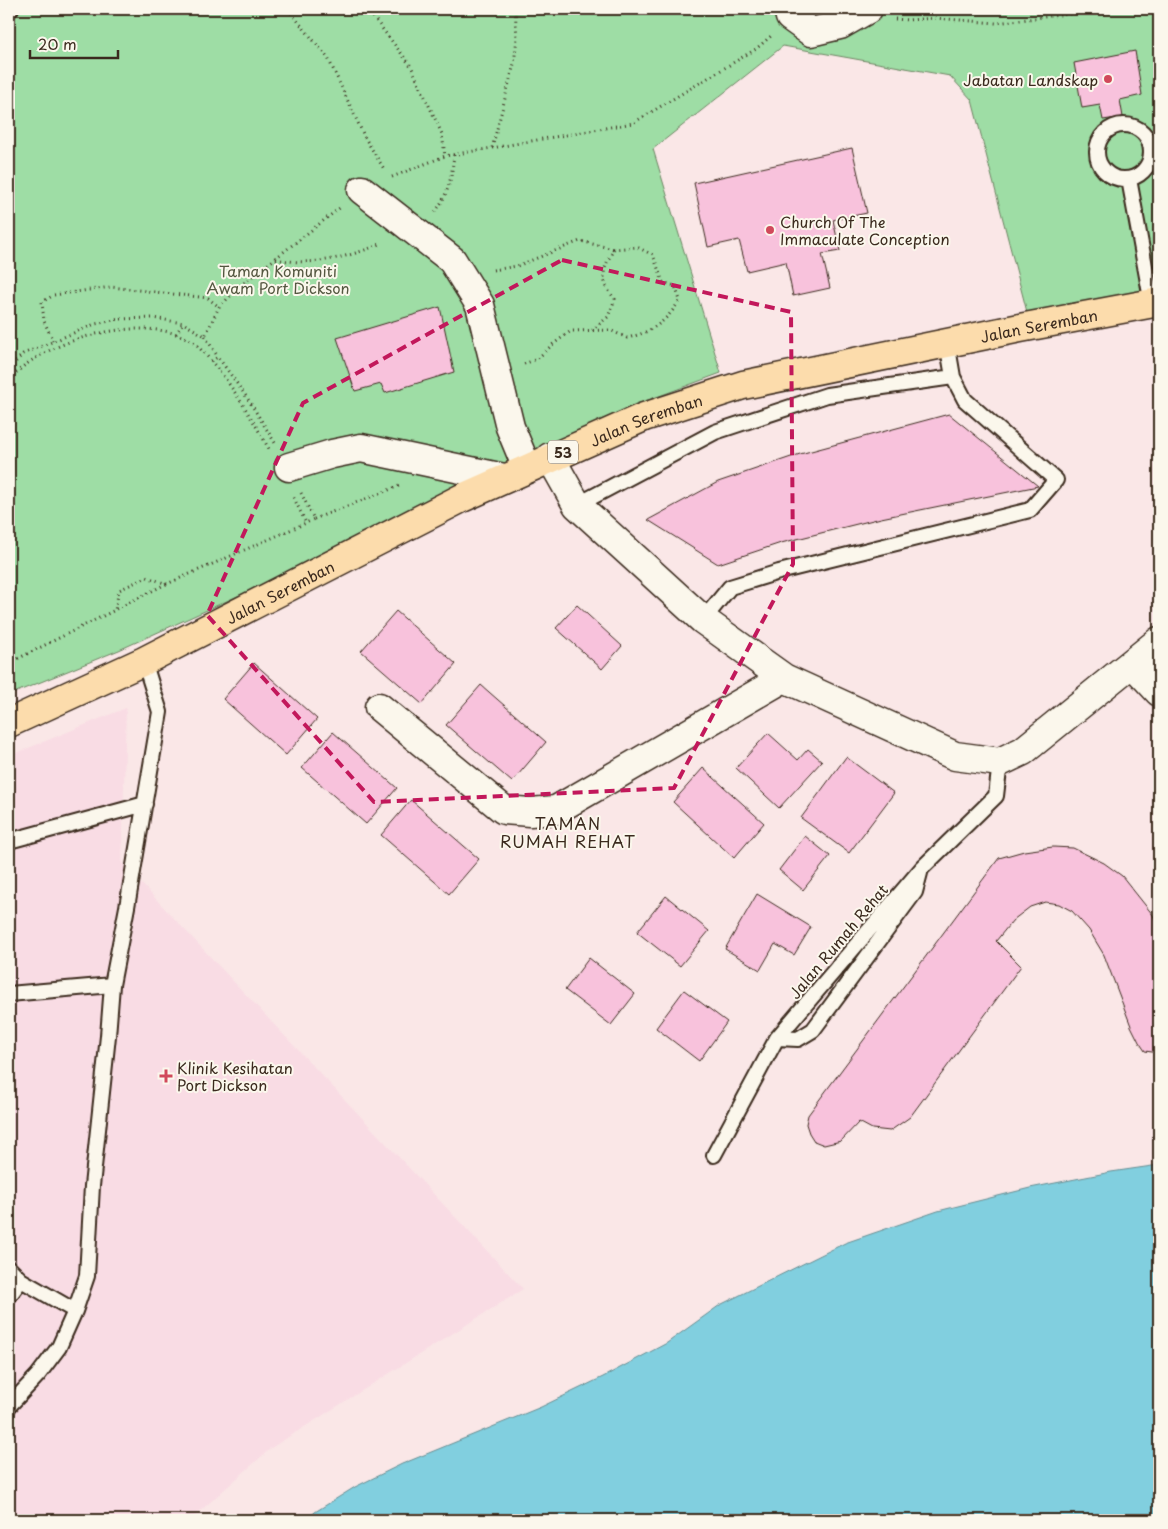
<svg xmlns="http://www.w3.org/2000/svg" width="1168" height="1529" viewBox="0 0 1168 1529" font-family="'Playpen Sans',sans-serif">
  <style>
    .built { fill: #f9dce4 }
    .green { fill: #9edda5; stroke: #6c8462 }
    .water { fill: #81cfdf; stroke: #658d92 }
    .building { fill: #f8c2dc; stroke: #3b2a1e }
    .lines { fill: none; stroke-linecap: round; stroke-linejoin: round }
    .lane-casing { stroke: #3b2a1e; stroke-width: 18 }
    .street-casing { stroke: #3b2a1e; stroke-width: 31 }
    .primary-casing { stroke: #3b2a1e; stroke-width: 31 }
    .path { stroke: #3b2a1e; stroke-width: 3; stroke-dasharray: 1 4; stroke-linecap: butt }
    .lane { stroke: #fbf7ec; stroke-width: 14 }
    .street { stroke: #fbf7ec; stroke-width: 28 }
    .primary { stroke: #fcdcac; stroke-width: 28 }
    .marked { fill: none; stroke: #c2185b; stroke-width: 4; stroke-dasharray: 10 6; stroke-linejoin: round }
    .poi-dot { fill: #d1495b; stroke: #fbf7ec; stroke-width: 2 }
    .labels { text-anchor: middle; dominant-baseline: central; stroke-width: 4; stroke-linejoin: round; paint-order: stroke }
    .shield { fill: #fbf7ec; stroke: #75685c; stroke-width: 1 }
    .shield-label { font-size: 14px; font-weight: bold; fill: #3b2a1e }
    .poi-label { font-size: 15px; fill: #3b2a1e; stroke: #fbf7ec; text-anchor: start }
    .park-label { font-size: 15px; fill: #545740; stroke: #fbf7ec }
    .street-label { font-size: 15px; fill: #3b2a1e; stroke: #fbf7ec }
    .neighbourhood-label { font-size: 16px; letter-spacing: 1px; fill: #3b2a1e; stroke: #fbf7ec }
  </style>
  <rect width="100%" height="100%" fill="#fae7e7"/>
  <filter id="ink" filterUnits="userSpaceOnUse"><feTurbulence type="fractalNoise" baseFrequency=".02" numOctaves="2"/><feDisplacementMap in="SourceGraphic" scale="10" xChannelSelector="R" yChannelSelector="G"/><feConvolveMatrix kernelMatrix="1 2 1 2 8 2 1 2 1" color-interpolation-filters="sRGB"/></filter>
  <g filter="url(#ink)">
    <!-- built -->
    <path class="built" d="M 126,708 L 122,863 L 523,1289 L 271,1448 L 190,1520 L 9,1520 L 9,756 Z"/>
    <!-- green -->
    <path class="green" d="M 9,9 L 1159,9 L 1159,291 L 1028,316 L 972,100 L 950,76 L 783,46 L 653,149 L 721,373 L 635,405 L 553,442 L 297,569 L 119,650 L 9,695 Z"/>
    <!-- water -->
    <path class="water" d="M 1159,1165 L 1159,1520 L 306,1520 L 315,1512 L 355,1487 L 402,1464 L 541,1407 L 603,1377 L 667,1343 L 720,1305 L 845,1243 L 938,1211 L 1030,1188 L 1111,1172 Z"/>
    <!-- building -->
    <path class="building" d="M 1135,51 L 1142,95 L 1120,100 L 1123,117 L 1103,120 L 1100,105 L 1082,108 L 1074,63 Z
      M 852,148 L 867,213 L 833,220 L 840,251 L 822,254 L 830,288 L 793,296 L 786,262 L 747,271 L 739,240 L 708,247 L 694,183 Z
      M 440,307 L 454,372 L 385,393 L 381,384 L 355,391 L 337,338 Z
      M 949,414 L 1038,486 L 881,518 L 781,543 L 718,564 L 648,520 L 718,482 L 800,454 Z
      M 577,605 L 622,646 L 602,669 L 556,628 Z
      M 396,611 L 456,664 L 422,704 L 361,651 Z
      M 254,663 L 317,719 L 286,755 L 223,699 Z
      M 481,685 L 546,742 L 512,782 L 446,725 Z
      M 333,732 L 397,788 L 366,824 L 302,768 Z
      M 768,733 L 798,760 L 808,749 L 822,761 L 779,808 L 736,768 Z
      M 846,757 L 894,793 L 849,853 L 801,818 Z
      M 703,768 L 764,823 L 734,858 L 673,802 Z
      M 411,800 L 479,859 L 449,894 L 381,835 Z
      M 805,836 L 830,856 L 803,890 L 779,870 Z
      M 1053,847 L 1073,848 L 1104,863 L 1122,876 L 1153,915 L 1159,929 L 1159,1053 L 1145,1051 L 1139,1042 L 1131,1026 L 1104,955 L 1089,930 L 1072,911 L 1059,904 L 1045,902 L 1030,907 L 1013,920 L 996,941 L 1021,966 L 910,1117 L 890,1131 L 872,1129 L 859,1122 L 841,1141 L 824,1145 L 814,1141 L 809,1133 L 806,1124 L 808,1115 L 999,858 L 1024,851 Z
      M 757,894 L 811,927 L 794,955 L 775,944 L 760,970 L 725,949 Z
      M 666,896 L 709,931 L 680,966 L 637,932 Z
      M 589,958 L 635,994 L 611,1025 L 565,990 Z
      M 684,990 L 727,1022 L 699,1061 L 656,1028 Z"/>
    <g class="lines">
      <!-- lane casing -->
      <g class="lane-casing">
        <path id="lane" d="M 9,10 L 11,9
          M1097 152a27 27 0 1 1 54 0a27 27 0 1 1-54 0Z
          M 1129,179 L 1152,304
          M 577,505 L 715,432 L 827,395 L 953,377
          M 703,620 L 730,587 L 779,572 L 1030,510 L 1056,480 L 965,400 L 953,377 L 947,342
          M 9,841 L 145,804
          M 9,994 L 112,985
          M 777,1038 L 798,1039 L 813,1030 L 915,892 L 920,873
          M 714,1155 L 777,1038 L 922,868 L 996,796 L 1000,762
          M 9,1268 L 21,1280 L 75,1311
          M 9,1296 L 21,1280
          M 9,1406 L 38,1375 L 59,1347 L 75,1311 L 87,1276 L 92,1186 L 108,1036 L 112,985 L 127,907 L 160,712 L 144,661"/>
      </g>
      <!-- street casing -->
      <g class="street-casing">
        <path id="street" d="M 788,9 L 790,17 L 811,32 L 840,25 L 868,9
          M 362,190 L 452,260 L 480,305 L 510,427 L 527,468
          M 550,457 L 577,505 L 703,620 L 784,678 L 955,756 L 1000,762 L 1023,751 L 1159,641
          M 289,467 L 332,454 L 361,448 L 504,478
          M 1132,663 L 1159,692
          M 379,707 L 504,810 L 530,812 L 556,810 L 784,678"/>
      </g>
      <!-- primary casing -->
      <g class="primary-casing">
        <g id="primary">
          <path id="s1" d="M 9,723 L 144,661 L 462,498 L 644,417 L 743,385 L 1020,328 L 1159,302"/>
        </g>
      </g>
      <!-- path -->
      <path class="path" d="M 288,9 L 328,58 L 365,138 L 384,169
        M 367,9 L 411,66 L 442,134 L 445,156
        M 895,19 L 908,20 L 935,18 L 996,23 L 1108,9
        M 492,148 L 633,123 L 756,49 L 771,36
        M 392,177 L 445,156 L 492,148 L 514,64 L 517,38 L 515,9
        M 435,212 C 449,194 452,175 454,154
        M 276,259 C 314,267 349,257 383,243
        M 493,270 L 517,266 L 580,241 L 614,249
        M 176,334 L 183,323
        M 205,336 L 218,357
        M 53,341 L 44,321 L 42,302 L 54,295 L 111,287 L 208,298 L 219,307
        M 211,361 L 218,357 L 248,399 L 275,443
        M 524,364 L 537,359 L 552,345 L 571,331 L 610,330 L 627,338 C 652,332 666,322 680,300 L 675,286 L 663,282 L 653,255 L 637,247 L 614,249 C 602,270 599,280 615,299 L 608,317 L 592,330
        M 9,369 L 23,354 L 95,324 L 119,319 L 153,318 L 183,323 L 205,336 L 219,307 L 245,282 L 341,207
        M 9,380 C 44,339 143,312 192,341 C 197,344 201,350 205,354 C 231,383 250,415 269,449
        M 301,493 L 314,519 L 306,523
        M 314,519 L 399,486
        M 116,609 L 166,584
        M 9,663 L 115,610 L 119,590 L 147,577 L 167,584 L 306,523 L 292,494"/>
      <!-- lane -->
      <use href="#lane" class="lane"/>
      <!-- street -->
      <use href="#street" class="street"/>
      <!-- primary -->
      <use href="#primary" class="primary"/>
    </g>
  </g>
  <!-- marked area -->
  <path class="marked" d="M 562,260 L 791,312 L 793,564 L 674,788 L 374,802 L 207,615 L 303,403 Z"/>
  <!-- markers -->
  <g class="poi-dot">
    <circle cx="1108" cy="79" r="5"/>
    <circle cx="770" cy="230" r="5"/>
    <path d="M163.5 1068.5h5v5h5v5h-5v5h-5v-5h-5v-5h5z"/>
  </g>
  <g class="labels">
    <!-- shield labels -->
    <rect class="shield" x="548" y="440.5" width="30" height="23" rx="4"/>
    <g class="shield-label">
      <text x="563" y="452">53</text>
    </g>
    <!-- poi labels -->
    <g class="poi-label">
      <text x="1098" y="79" text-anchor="end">Jabatan Landskap</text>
      <text x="780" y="221">Church Of The<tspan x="780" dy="17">Immaculate Conception</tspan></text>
      <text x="177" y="1067">Klinik Kesihatan<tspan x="177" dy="17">Port Dickson</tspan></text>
    </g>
    <!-- park labels -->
    <g class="park-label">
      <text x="278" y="270">Taman Komuniti<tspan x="278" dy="17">Awam Port Dickson</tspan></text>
    </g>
    <!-- street labels -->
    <g class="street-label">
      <text stroke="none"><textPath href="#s1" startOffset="1111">Jalan Seremban</textPath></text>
      <text stroke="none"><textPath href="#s1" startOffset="706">Jalan Seremban</textPath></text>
      <text stroke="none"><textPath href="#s1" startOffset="301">Jalan Seremban</textPath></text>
      <text transform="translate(838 941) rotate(-50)">Jalan Rumah Rehat</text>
    </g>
    <!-- neighbourhood labels -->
    <g class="neighbourhood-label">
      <text x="568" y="823">TAMAN<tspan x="568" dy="18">RUMAH REHAT</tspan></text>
    </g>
  </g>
  <!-- margin -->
  <rect width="1168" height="1529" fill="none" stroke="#fbf7ec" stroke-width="30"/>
  <rect x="15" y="15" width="1138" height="1499" fill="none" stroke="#3b2a1e" stroke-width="2" filter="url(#ink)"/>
  <!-- scale -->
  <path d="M30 50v8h88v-8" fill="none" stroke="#3b2a1e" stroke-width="2.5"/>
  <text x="38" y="50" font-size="15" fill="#3b2a1e" stroke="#fbf7ec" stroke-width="4" paint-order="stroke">20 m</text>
</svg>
